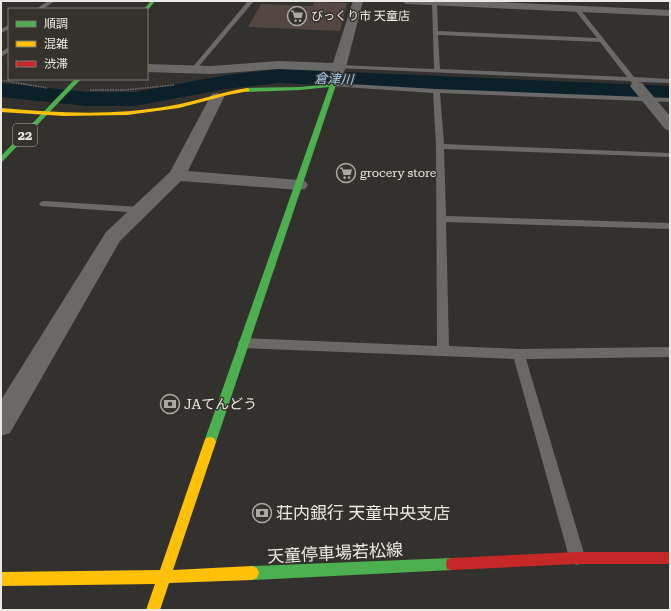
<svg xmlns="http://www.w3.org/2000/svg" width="671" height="611" viewBox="0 0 671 611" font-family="'Roboto Serif','Noto Sans JP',serif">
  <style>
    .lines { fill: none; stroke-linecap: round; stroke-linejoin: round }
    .river { fill: #0c202a; fill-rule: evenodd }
    .building { fill: #544742 }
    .path { stroke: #706f6d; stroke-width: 1.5; stroke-dasharray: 1.5 1; stroke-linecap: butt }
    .lane { fill: #6a6968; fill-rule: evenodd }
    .street { fill: #6a6968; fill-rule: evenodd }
    .fast { fill: #4caf50; fill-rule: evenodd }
    .slow { fill: #ffc107; fill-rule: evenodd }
    .jam { fill: #c62828; fill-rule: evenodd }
    .labels { text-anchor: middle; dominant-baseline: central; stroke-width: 3; stroke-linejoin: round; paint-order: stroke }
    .far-poi-label { font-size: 12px; fill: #ebe9e4; stroke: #35322b; text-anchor: start }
    .far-water-label { font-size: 13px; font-style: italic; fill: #9bd0f2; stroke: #35322b }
    .shield { fill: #35322b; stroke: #b4b2ac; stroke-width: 1 }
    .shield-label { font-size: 13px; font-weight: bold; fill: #ebe9e4 }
    .poi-label { font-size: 14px; fill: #ebe9e4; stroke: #35322b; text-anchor: start }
    .near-poi-label { font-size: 17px; fill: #ebe9e4; stroke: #35322b; text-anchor: start }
    .near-street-label { font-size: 17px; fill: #ebe9e4; stroke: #35322b }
  </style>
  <rect width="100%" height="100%" fill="#33312d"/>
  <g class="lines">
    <!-- river -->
    <path class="river" d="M 278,69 L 670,86 L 670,100 L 278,83 L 226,89 L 135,106 L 87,106 L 1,97 L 1,83 L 87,92 L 135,92 L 226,75 Z"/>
  </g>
  <!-- building -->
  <path class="building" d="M 314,2 L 347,3 L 340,31 L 248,27 L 261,4 L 313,6 Z"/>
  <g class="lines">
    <!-- path -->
    <path class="path" d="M 1,80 L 47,88
      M 90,90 L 125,90 L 174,85"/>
    <!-- lane -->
    <path class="lane" d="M 48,1 L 55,1 L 43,9 L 36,9 Z
      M 248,1 L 254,1 L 195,71 L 191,71 L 191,69 Z
      M 432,1 L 437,2 L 438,31 L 597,38 L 574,9 L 579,8 L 634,77 L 670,79 L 670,83 L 638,82 L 639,84 L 636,86 L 630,81 L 337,68 L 336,67 L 339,65 L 434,69 ZM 438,35 L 600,42 L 627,77 L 440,69 Z
      M 9,25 L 9,29 L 1,33 L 1,29 Z
      M 9,47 L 9,52 L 1,57 L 1,52 Z
      M 332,83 L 436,89 L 670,98 L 670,102 L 440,93 L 444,144 L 670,153 L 670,157 L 444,149 L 446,216 L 670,223 L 670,229 L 446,222 L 449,346 L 519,349 L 670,347 L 670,357 L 526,359 L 585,557 L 583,563 L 577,565 L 571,563 L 569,557 L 514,359 L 244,348 L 240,346 L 238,343 L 240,340 L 244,338 L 437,346 L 436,146 L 433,93 L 330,86 L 329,85 Z
      M 44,201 L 141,207 L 146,210 L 141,213 L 41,206 L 39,204 L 41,202 Z"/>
    <!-- street -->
    <path class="street" d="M 353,1 L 363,1 L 346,67 L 341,79 L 331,79 L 329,76 L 331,71 L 278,69 L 211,74 L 147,72 L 147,64 L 211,66 L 278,61 L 333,63 Z
      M 401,1 L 476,1 L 670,10 L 670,16 L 406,4 Z
      M 637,82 L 642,83 L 670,116 L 670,131 L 665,129 L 630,86 L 632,83 Z
      M 217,93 L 222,94 L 224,97 L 188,171 L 299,180 L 305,181 L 308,185 L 305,189 L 299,190 L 181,181 L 120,241 L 10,433 L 1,436 L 1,400 L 106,232 L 170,172 L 210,97 L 212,94 Z"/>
    <!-- fast -->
    <path class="fast" d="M 151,1 L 155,1 L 148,10 L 144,9 Z
      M 334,75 L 339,76 L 216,442 L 214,446 L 210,447 L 206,446 L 204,442 L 329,87 L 300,90 L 247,92 L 244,90 L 247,88 L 300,87 L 331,84 Z
      M 75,79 L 81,79 L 3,161 L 1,162 L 1,156 Z
      M 452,558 L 457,559 L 458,564 L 457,569 L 452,570 L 252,580 L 247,578 L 245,573 L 247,568 L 252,566 Z"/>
    <!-- slow -->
    <path class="slow" d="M 247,88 L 249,89 L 249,91 L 228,95 L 179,108 L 127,115 L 64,116 L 1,112 L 1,108 C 57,113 113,116 169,106 C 196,102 220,92 247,88 Z
      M 210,437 L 214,438 L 216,442 L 173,570 L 252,566 L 257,568 L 259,573 L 257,578 L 252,580 L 169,583 L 160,610 L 146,610 L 155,584 L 1,586 L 1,572 L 160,570 L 204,442 L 206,438 Z"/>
    <!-- jam -->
    <path class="jam" d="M 577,552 L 670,552 L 670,564 L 577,564 L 452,570 L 447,569 L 446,564 L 447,559 L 452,558 Z"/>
  </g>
  <!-- icons -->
  <defs>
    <g id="supermarket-ring" transform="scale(1)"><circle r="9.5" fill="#35322b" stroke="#aba9a4" stroke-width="1.5"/><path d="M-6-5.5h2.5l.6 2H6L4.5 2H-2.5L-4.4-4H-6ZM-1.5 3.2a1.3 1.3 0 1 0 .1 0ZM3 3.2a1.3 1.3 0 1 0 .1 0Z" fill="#aba9a4"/></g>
    <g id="bank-ring" transform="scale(1)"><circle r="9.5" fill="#35322b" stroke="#aba9a4" stroke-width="1.5"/><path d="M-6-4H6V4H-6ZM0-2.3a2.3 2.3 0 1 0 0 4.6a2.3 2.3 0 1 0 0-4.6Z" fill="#aba9a4"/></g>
  </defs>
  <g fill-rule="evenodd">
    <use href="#supermarket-ring" x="297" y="16"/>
    <use href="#supermarket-ring" x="346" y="173"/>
    <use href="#bank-ring" x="170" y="404"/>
    <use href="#bank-ring" x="262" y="513"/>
  </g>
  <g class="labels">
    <!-- far-poi labels -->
    <g class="far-poi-label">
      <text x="311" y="16">びっくり市 天童店</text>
      <text x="360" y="173">grocery store</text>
    </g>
    <!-- far-water labels -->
    <g class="far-water-label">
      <text transform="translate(334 79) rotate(2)">倉津川</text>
    </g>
    <!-- shield labels -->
    <rect class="shield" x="13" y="124" width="24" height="22" rx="3"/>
    <g class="shield-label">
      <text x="25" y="135">22</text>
    </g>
    <!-- poi labels -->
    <g class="poi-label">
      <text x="184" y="404">JAてんどう</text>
    </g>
    <!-- near-poi labels -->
    <g class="near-poi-label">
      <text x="276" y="513">荘内銀行 天童中央支店</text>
    </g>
    <!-- near-street labels -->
    <g class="near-street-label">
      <text transform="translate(335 553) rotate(-3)">天童停車場若松線</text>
    </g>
  </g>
  <!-- border -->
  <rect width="671" height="611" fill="none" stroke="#ebe9e4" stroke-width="4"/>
  <!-- legend -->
  <rect x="8" y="8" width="140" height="72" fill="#35322b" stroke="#7e7b75"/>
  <rect x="16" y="21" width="20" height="6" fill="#4caf50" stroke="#7e7b75"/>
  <text x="44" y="28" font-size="12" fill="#ebe9e4">順調</text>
  <rect x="16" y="41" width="20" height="6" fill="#ffc107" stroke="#7e7b75"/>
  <text x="44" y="48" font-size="12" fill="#ebe9e4">混雑</text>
  <rect x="16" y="61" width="20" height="6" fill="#c62828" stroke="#7e7b75"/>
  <text x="44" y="68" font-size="12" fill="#ebe9e4">渋滞</text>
</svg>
